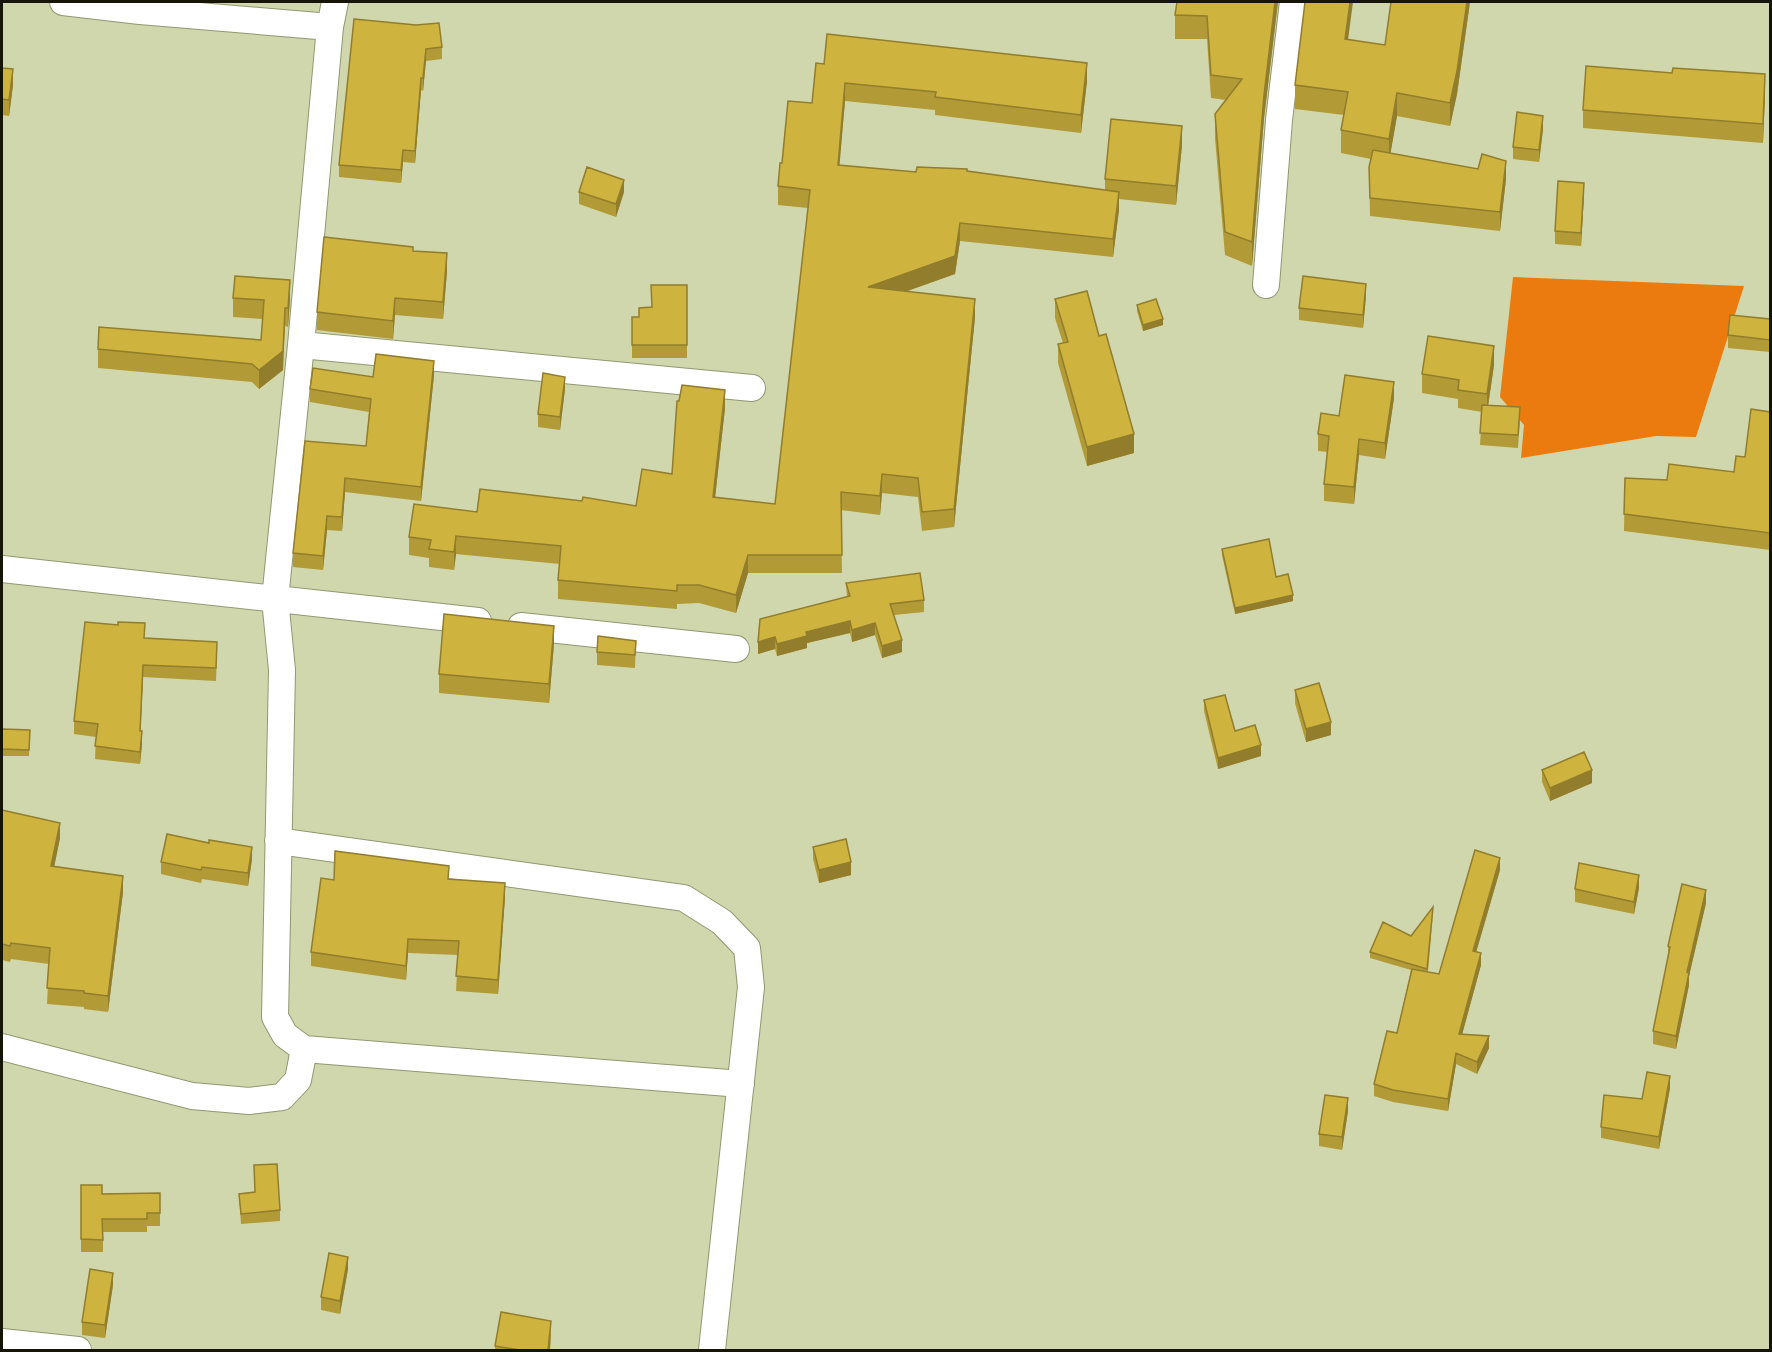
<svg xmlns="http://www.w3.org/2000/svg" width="1772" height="1352" viewBox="0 0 1772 1352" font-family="'Noto Serif',serif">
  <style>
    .forest { fill: #eb7b0f }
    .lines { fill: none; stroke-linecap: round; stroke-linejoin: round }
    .street-casing { stroke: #919870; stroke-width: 28 }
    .street { stroke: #fff; stroke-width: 26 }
    .wall { fill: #b29a36 }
    .shaded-wall { fill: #917d2c }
    .building { fill: #cfb33f; stroke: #917d2c; stroke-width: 1.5 }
  </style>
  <rect width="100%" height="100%" fill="#d0d7ad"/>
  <!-- forest -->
  <path class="forest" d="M 1513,277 L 1744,286 L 1696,437 L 1656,436 L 1521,458 L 1524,425 L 1500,397 Z"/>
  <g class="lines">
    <!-- street casing -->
    <g class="street-casing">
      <path id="street" d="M 63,2 L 140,11 L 330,27 L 335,2
        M 1266,285 L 1279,120 L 1293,2
        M 301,345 L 752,388
        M 2,569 L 478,621
        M 521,626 L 736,649
        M 278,841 L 684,898 L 722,922 L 747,948 L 751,987 L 712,1350
        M 2,1047 L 192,1096 L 249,1101 L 282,1097 L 298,1080 L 304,1049 L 285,1035 L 275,1017 L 282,670 L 275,599 L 301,345 L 330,27
        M 304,1049 L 741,1084
        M 2,1342 L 78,1350"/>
    </g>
    <!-- street -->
    <use href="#street" class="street"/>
  </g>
  <!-- wall -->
  <path class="wall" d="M 1278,2 L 1264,118 L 1252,266 L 1225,255 L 1215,138 L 1215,114 L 1226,100 L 1211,98 L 1207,39 L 1175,39 L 1175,15 Z
    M 1391,2 L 1470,2 L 1457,94 L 1450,126 L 1397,116 L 1390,154 L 1506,179 L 1500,231 L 1370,216 L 1369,167 L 1371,159 L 1341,153 L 1341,130 L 1344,115 L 1295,109 L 1295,85 L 1348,40 L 1385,45 Z
    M 354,19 L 442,47 L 442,59 L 426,61 L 423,91 L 421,90 L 415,163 L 403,162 L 401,183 L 339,177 L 339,165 Z
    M 816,63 L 1087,81 L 1081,133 L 935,115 L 935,110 L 845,101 L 839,165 L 916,172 L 967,171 L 1105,190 L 1105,179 L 1182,145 L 1176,205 L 1119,199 L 1119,210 L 1113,257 L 960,241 L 955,274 L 907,291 L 975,317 L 954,527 L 922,531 L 918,497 L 882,493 L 880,515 L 841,510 L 842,573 L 748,573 L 736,613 L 699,603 L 677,604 L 677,609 L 558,599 L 558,580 L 560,564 L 456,554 L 454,570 L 429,567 L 429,558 L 409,555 L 409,537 L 477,512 L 582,501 L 636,506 L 672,474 L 725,408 L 715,498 L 775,504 L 808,208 L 778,205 L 778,186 L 782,163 L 812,103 Z
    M 2,68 L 13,85 L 9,116 L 2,115 Z
    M 1765,93 L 1763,143 L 1583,128 L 1583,110 Z
    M 1543,129 L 1539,162 L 1513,159 L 1513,147 Z
    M 579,192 L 624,192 L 616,217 L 579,204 Z
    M 1584,195 L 1581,246 L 1555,244 L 1555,231 Z
    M 413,251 L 447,271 L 443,319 L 395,315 L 393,339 L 317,330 L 317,312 Z
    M 687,285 L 687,358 L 632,358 L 632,317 L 639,317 L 652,307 Z
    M 1366,296 L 1363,328 L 1299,320 L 1299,308 Z
    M 233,298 L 290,299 L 288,327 L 285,326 L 283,370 L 259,389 L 252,382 L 98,368 L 98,349 L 261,340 L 263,319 L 233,317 Z
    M 1055,299 L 1099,336 L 1134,453 L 1087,466 L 1058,363 L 1058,344 L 1063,343 L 1055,318 Z
    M 1137,305 L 1163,325 L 1143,331 L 1137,311 Z
    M 1770,319 L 1770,352 L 1728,348 L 1728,335 Z
    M 1494,365 L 1488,406 L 1520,420 L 1518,448 L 1480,445 L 1482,412 L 1458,408 L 1458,399 L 1422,393 L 1422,374 Z
    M 434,375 L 421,501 L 345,492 L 342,531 L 327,530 L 323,570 L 293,567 L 293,553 L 366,446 L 369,412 L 310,402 L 310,389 L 373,377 Z
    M 565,389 L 560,430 L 538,427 L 538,414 Z
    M 1394,398 L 1385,459 L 1359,455 L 1354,504 L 1324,501 L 1324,484 L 1328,452 L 1318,451 L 1318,434 L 1339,416 Z
    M 1770,412 L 1770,550 L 1624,531 L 1625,478 L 1667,480 L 1734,472 L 1745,457 Z
    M 1222,549 L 1276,577 L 1293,601 L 1235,614 L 1222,555 Z
    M 846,583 L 924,600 L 924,612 L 894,615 L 902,652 L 882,658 L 875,635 L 852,642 L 850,633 L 807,643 L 807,648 L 777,656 L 775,649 L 758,654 L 758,642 L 847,597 Z
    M 145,638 L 217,654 L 216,681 L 143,677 L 140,731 L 142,744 L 140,764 L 95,759 L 96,737 L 74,734 L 74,721 Z
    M 636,641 L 635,668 L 597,665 L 597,652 Z
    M 554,644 L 549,703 L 439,693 L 439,674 Z
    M 1295,690 L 1331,735 L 1306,742 L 1295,703 Z
    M 1204,700 L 1235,731 L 1261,756 L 1218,769 L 1204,711 Z
    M 2,729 L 30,730 L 29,756 L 2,756 Z
    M 1542,770 L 1592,783 L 1550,801 L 1542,782 Z
    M 2,810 L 60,838 L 54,867 L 123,892 L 108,1012 L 84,1009 L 84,1007 L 47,1004 L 49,964 L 11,959 L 10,962 L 2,960 Z
    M 813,847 L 851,875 L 819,883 L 813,859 Z
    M 252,859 L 248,886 L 202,879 L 201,883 L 161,874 L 161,862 Z
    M 1500,870 L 1476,952 L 1481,965 L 1462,1034 L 1489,1048 L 1477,1074 L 1456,1064 L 1448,1111 L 1393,1102 L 1374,1096 L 1374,1084 L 1397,1033 L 1411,970 L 1370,958 L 1370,952 L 1411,936 L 1433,913 L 1428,972 L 1439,974 Z
    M 449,879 L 505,897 L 498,994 L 456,991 L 458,955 L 408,953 L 406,980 L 311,966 L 311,952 L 334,880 Z
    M 1639,888 L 1634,914 L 1575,902 L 1575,889 Z
    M 1706,903 L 1689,976 L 1689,985 L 1676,1049 L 1653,1044 L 1653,1031 L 1668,959 L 1668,946 Z
    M 1670,1088 L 1659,1149 L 1601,1138 L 1601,1127 L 1642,1099 Z
    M 1348,1111 L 1342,1150 L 1319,1146 L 1319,1134 Z
    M 254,1165 L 280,1210 L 280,1221 L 241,1224 L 239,1194 L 255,1192 Z
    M 81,1185 L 102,1194 L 160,1193 L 160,1226 L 147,1226 L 147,1232 L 103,1232 L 103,1252 L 81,1252 Z
    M 348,1269 L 340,1314 L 321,1310 L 321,1297 Z
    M 113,1285 L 105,1338 L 82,1335 L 82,1322 Z
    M 551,1334 L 550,1350 L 495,1350 L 495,1346 Z"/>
  <!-- shaded-wall -->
  <path class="shaded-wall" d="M 1275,2 L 1278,2 L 1264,118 L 1252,266 L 1252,242 L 1264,95 Z
    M 1350,2 L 1353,2 L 1345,63 L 1345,39 Z
    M 1467,2 L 1470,2 L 1457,94 L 1450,126 L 1450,103 Z
    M 426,49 L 426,61 L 423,91 L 423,78 Z
    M 1087,63 L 1087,81 L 1081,133 L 1081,115 Z
    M 13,69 L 13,85 L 9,116 L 9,100 Z
    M 1765,74 L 1765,93 L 1763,143 L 1763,124 Z
    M 421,78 L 421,90 L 415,163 L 415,151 Z
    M 845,83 L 845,101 L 838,183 L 838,165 Z
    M 1397,93 L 1397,116 L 1389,162 L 1389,139 Z
    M 1543,116 L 1543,129 L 1539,162 L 1539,150 Z
    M 1182,126 L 1182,145 L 1176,205 L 1176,186 Z
    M 403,150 L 403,162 L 401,183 L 401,170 Z
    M 1506,161 L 1506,179 L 1500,231 L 1500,212 Z
    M 624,180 L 624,192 L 616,217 L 616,204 Z
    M 1584,183 L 1584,195 L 1581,246 L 1581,233 Z
    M 1119,192 L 1119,210 L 1113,257 L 1113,239 Z
    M 960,223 L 960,241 L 955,274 L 868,305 L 868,287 Z
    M 447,253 L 447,271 L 443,319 L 443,302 Z
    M 290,280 L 290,299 L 288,327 L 288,308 Z
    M 1366,284 L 1366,296 L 1363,328 L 1363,315 Z
    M 395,298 L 395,315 L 393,339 L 393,321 Z
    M 975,299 L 975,317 L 954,527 L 954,509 Z
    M 285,308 L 283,370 L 259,389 L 259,370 Z
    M 1163,319 L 1163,325 L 1143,331 L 1143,325 Z
    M 1494,346 L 1494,365 L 1487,413 L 1487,394 Z
    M 434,361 L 434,375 L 421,501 L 421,487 Z
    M 565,377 L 565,389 L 560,430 L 560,417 Z
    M 1394,382 L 1394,398 L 1385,459 L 1385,443 Z
    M 725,390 L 725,408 L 713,516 L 713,497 Z
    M 1134,434 L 1134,453 L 1087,466 L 1087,447 Z
    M 1359,439 L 1359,455 L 1354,504 L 1354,487 Z
    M 882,474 L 882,493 L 880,515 L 880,496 Z
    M 345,478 L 345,492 L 342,531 L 342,517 Z
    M 327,516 L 327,530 L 323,570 L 323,556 Z
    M 456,536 L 456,554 L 454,570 L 454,552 Z
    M 748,555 L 748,573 L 736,613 L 736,595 Z
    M 1293,595 L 1293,601 L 1235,614 L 1235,608 Z
    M 850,621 L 850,633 L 807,643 L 807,648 L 777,656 L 777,644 L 806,632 Z
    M 875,623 L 875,635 L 852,642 L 852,630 Z
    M 554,626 L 554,644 L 549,703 L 549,684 Z
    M 775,637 L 775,649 L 758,654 L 758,642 Z
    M 902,640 L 902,652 L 882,658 L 882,646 Z
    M 143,665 L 143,677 L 140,744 L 140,731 Z
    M 1331,722 L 1331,735 L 1306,742 L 1306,729 Z
    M 142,731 L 142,744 L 140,764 L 140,752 Z
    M 1261,745 L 1261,756 L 1218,769 L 1218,758 Z
    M 1592,770 L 1592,783 L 1550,801 L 1550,788 Z
    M 60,823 L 60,838 L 51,882 L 51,866 Z
    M 252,847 L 252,859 L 248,886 L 248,873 Z
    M 1500,858 L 1500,870 L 1473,963 L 1473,951 Z
    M 851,862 L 851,875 L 819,883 L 819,870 Z
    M 1639,875 L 1639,888 L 1634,914 L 1634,902 Z
    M 123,876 L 123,892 L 108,1012 L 108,996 Z
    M 505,883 L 505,897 L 498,994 L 498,980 Z
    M 1706,890 L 1706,903 L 1689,976 L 1689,985 L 1676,1049 L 1676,1036 L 1687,972 Z
    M 408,939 L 408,953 L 406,980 L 406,966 Z
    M 1481,953 L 1481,965 L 1459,1046 L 1459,1034 Z
    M 1489,1036 L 1489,1048 L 1477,1074 L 1477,1062 Z
    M 1456,1053 L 1456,1064 L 1448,1111 L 1448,1099 Z
    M 1670,1076 L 1670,1088 L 1659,1149 L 1659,1137 Z
    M 1348,1098 L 1348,1111 L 1342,1150 L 1342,1137 Z
    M 348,1257 L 348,1269 L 340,1314 L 340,1301 Z
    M 113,1273 L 113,1285 L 105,1338 L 105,1325 Z
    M 551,1321 L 550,1350 L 548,1350 Z"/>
  <!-- building -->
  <path class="building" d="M 1177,2 L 1275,2 L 1264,95 L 1252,242 L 1225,232 L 1215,114 L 1242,79 L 1211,75 L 1207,16 L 1175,15 Z
    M 1305,2 L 1350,2 L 1345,39 L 1385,45 L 1391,2 L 1467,2 L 1457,71 L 1450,103 L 1397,93 L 1389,139 L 1341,130 L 1348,92 L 1295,85 Z
    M 354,19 L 416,25 L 439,23 L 442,47 L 426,49 L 423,78 L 421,78 L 415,151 L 403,150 L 401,170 L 339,165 Z
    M 827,34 L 1087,63 L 1081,115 L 935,97 L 936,92 L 845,83 L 838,165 L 916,172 L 917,167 L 967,169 L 967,171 L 1119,192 L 1113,239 L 960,223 L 955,256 L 868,287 L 975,299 L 954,509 L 922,512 L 918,478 L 882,474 L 880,496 L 841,492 L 842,555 L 748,555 L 736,595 L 699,585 L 677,585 L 677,591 L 558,580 L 561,546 L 456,536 L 454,552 L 429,549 L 431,540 L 409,537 L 414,504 L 477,512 L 480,489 L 582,501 L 583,497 L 636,506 L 642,469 L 672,474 L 677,401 L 679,401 L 682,385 L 725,390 L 713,497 L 775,504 L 810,190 L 778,186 L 780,163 L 782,163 L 788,101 L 812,103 L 816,63 L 824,64 Z
    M 1586,66 L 1672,73 L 1673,68 L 1765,74 L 1763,124 L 1583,110 Z
    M 2,68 L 13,69 L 9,100 L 2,99 Z
    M 1517,112 L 1543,116 L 1539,150 L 1513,147 Z
    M 1111,119 L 1182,126 L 1176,186 L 1105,179 Z
    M 1373,150 L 1478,169 L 1482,154 L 1506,161 L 1500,212 L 1370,198 L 1369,167 Z
    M 587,167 L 624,180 L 616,204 L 579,192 Z
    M 1558,181 L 1584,183 L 1581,233 L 1555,231 Z
    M 324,237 L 413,247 L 413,251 L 447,253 L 443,302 L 395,298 L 393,321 L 317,312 Z
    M 235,276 L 290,280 L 288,308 L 285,308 L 283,351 L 259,370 L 252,364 L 98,349 L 99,327 L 261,340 L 264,300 L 233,298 Z
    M 1303,276 L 1366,284 L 1363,315 L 1299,308 Z
    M 651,285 L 687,285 L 687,345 L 632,345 L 632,317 L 639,317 L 639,308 L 652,307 Z
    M 1087,291 L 1099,336 L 1106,334 L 1134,434 L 1087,447 L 1058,344 L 1068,342 L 1055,299 Z
    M 1156,299 L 1163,319 L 1143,325 L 1137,305 Z
    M 1730,315 L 1770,319 L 1770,340 L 1728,335 Z
    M 1428,336 L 1494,346 L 1487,394 L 1458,390 L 1459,380 L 1422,374 Z
    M 376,354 L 434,361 L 421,487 L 345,478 L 342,517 L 327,516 L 323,556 L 293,553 L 305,441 L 366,446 L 371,399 L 310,389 L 313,368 L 373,377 Z
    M 543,373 L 565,377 L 560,417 L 538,414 Z
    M 1345,375 L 1394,382 L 1385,443 L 1359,439 L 1354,487 L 1324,484 L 1329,436 L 1318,434 L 1321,413 L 1339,416 Z
    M 1482,405 L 1520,407 L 1518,435 L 1480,433 Z
    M 1751,409 L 1770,412 L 1770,533 L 1624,514 L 1625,478 L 1667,480 L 1669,464 L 1734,472 L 1736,456 L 1745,457 Z
    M 1269,539 L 1276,577 L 1288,574 L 1293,595 L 1235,608 L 1222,549 Z
    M 920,573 L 924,600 L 890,604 L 902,640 L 882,646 L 875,623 L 852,630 L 850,621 L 806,632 L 807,636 L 777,644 L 775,637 L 758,642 L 760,619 L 850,596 L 846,583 Z
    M 444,614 L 554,626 L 549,684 L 439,674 Z
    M 85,622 L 118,625 L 118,622 L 145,623 L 144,638 L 217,642 L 216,668 L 143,665 L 140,731 L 142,731 L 140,752 L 95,746 L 98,724 L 74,721 Z
    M 598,636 L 636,641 L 635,655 L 597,652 Z
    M 1319,683 L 1331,722 L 1306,729 L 1295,690 Z
    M 1225,695 L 1235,731 L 1255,725 L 1261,745 L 1218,758 L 1204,700 Z
    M 2,729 L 30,730 L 29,750 L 2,749 Z
    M 1584,752 L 1592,770 L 1550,788 L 1542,770 Z
    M 2,810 L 60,823 L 51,866 L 123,876 L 108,996 L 84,993 L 84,991 L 47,988 L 50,948 L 11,943 L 10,946 L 2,944 Z
    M 167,834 L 209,843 L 209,840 L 252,847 L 248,873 L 202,867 L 201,870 L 161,862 Z
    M 846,839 L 851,862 L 819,870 L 813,847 Z
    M 1475,850 L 1500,858 L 1473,951 L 1481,953 L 1459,1034 L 1489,1036 L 1477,1062 L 1456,1053 L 1448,1099 L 1393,1090 L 1374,1084 L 1387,1031 L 1397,1033 L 1412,969 L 1439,974 Z
    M 335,851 L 449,866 L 448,879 L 505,883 L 498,980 L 456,976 L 459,941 L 408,939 L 406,966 L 311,952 L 321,878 L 334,880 Z
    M 1579,863 L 1639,875 L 1634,902 L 1575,889 Z
    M 1682,884 L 1706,890 L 1687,972 L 1689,973 L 1676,1036 L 1653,1031 L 1670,947 L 1668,946 Z
    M 1433,907 L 1427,969 L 1370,952 L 1383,922 L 1411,936 Z
    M 1647,1072 L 1670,1076 L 1659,1137 L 1601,1127 L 1604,1095 L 1642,1099 Z
    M 1325,1095 L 1348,1098 L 1342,1137 L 1319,1134 Z
    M 277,1164 L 280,1210 L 241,1214 L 239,1194 L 255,1192 L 254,1165 Z
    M 81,1185 L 102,1185 L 102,1194 L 160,1193 L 160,1213 L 147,1213 L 147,1219 L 102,1219 L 103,1240 L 81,1239 Z
    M 329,1253 L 348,1257 L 340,1301 L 321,1297 Z
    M 90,1269 L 113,1273 L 105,1325 L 82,1322 Z
    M 501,1312 L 551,1321 L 548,1350 L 520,1350 L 495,1346 Z"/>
  <!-- border -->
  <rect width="1772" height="1352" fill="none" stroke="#141507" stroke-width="6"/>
</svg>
